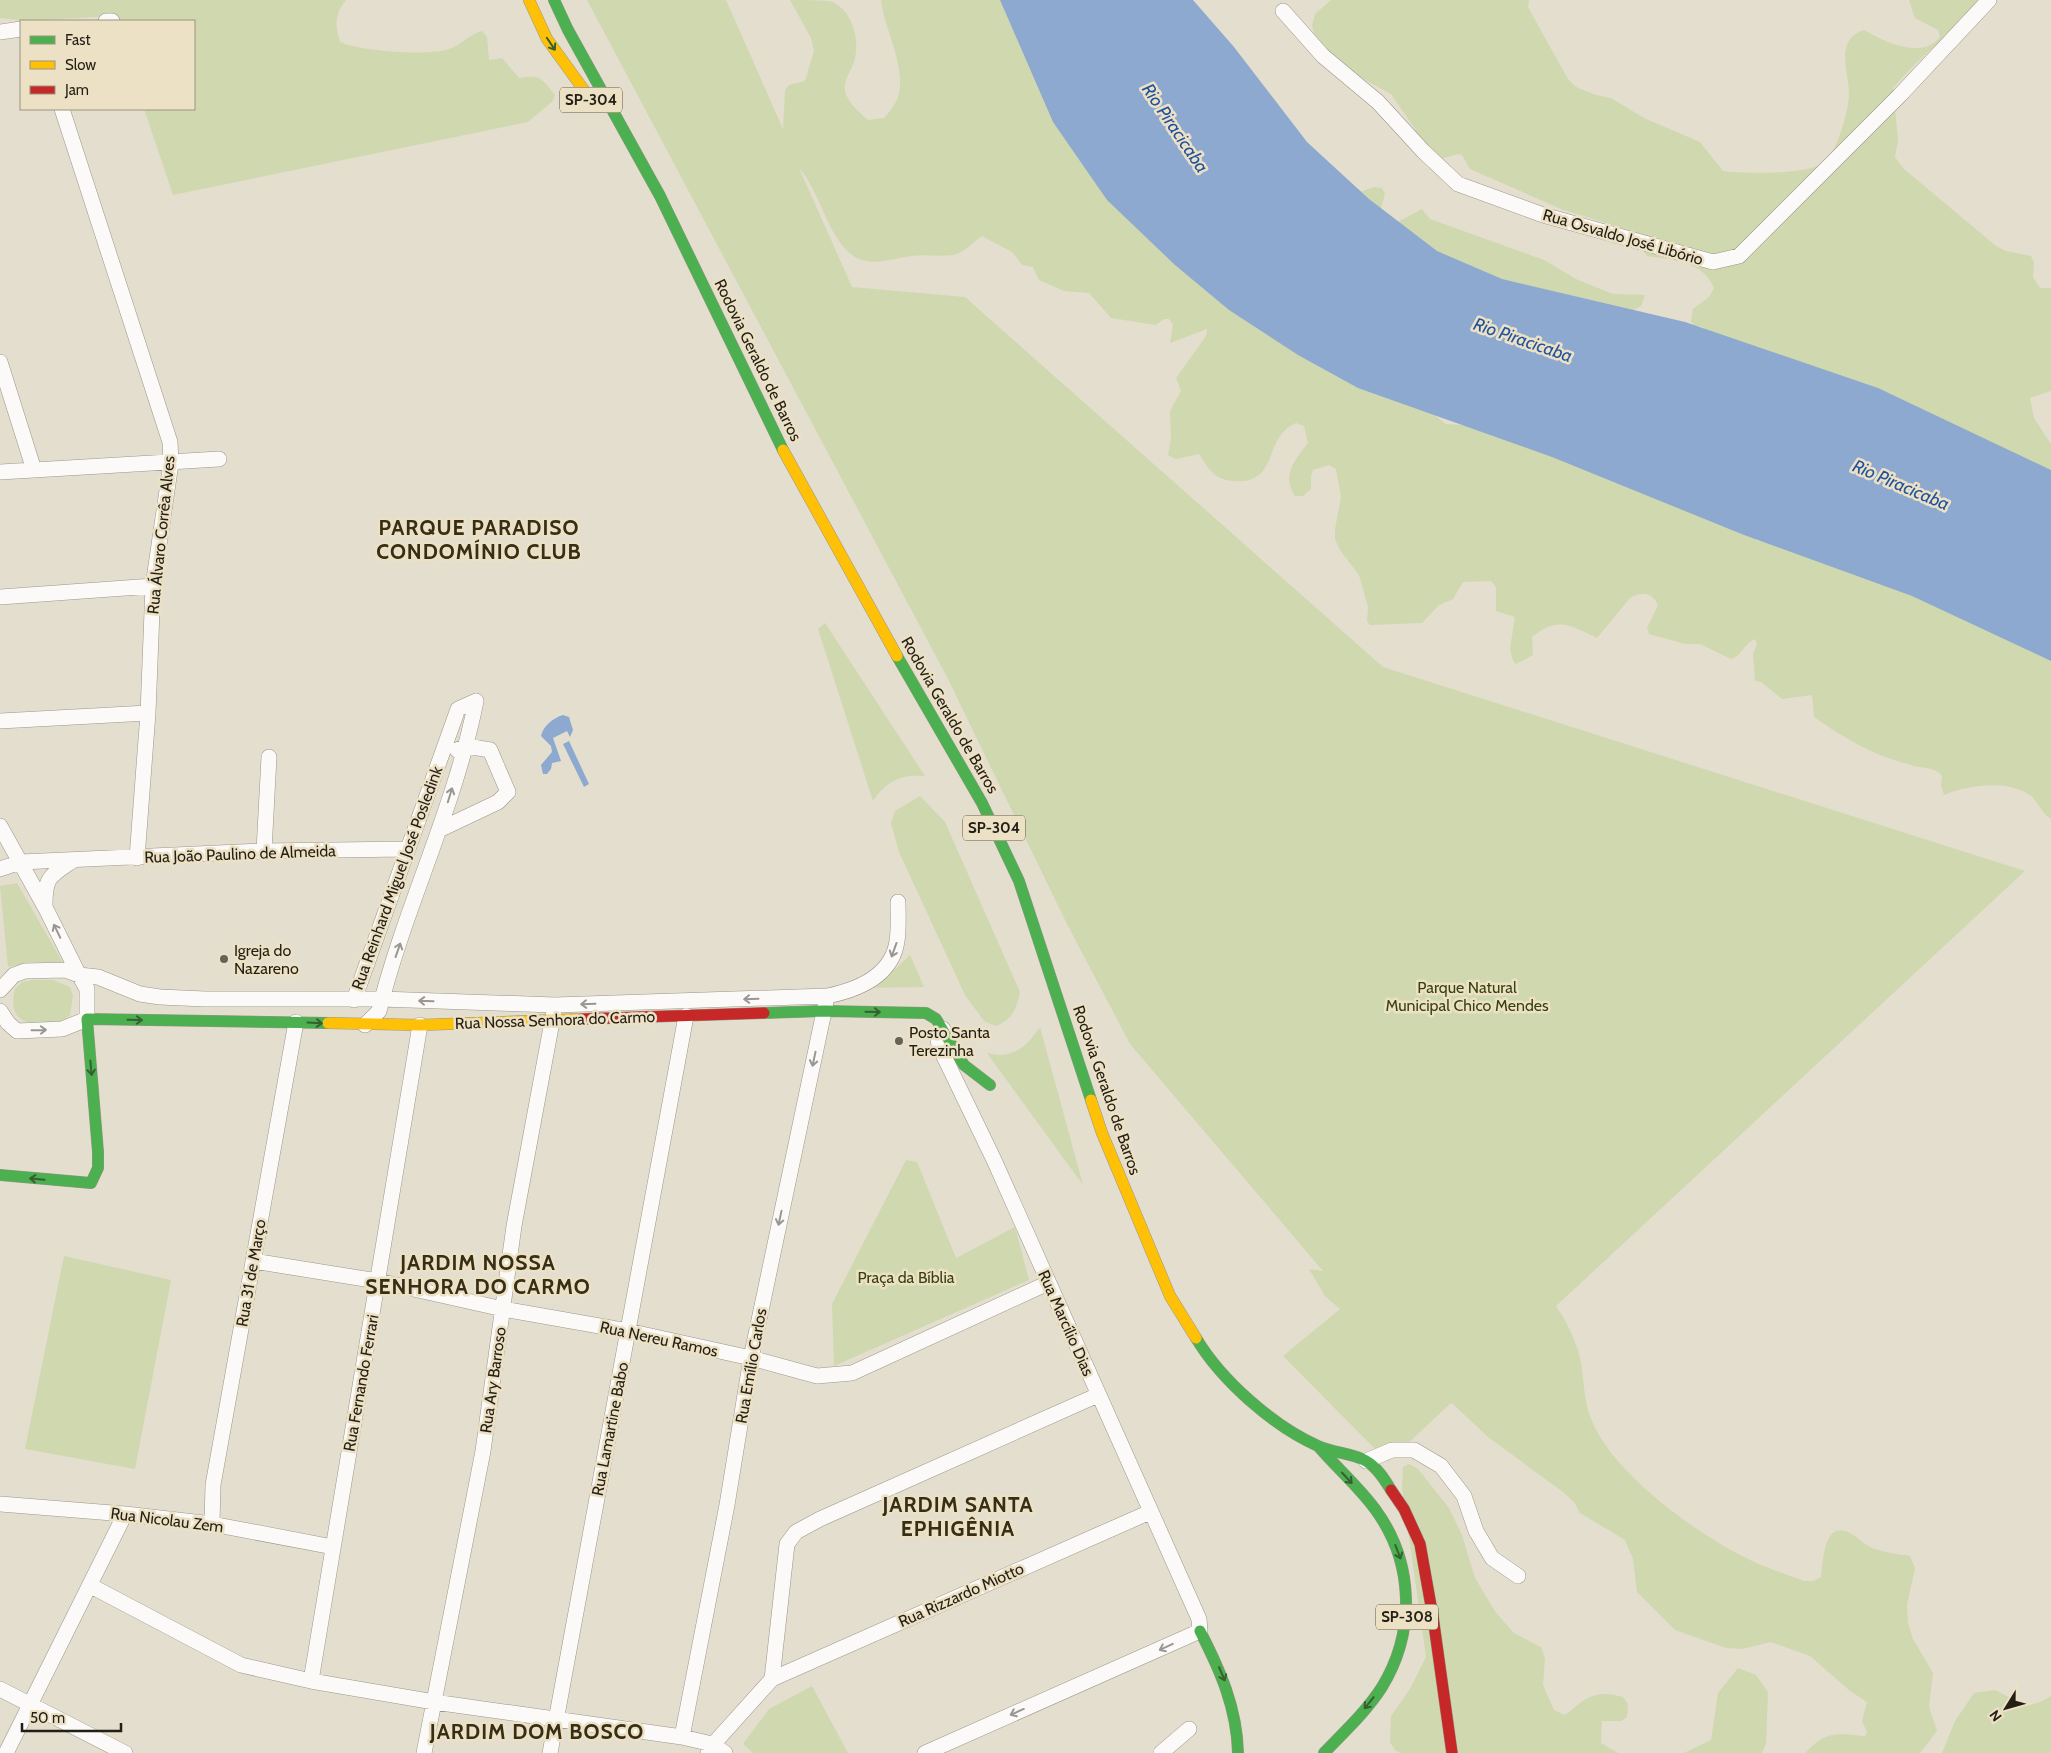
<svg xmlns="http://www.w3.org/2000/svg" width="2051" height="1753" viewBox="0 0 2051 1753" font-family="Cabin,sans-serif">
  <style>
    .green { fill: #d0d8b0 }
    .water { fill: #8da9cf }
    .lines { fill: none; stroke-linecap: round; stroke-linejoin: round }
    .street-casing { stroke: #9b968a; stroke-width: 16 }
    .fast-casing { stroke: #9b968a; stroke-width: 12 }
    .slow-casing { stroke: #9b968a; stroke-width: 12 }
    .jam-casing { stroke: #9b968a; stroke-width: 12 }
    .street { stroke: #fbfaf8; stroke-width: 15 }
    .fast { stroke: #4caf50; stroke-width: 11 }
    .slow { stroke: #ffc107; stroke-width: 11 }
    .jam { stroke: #c62828; stroke-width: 11 }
    .oneway { stroke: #356030 }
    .oneway2 { stroke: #9a9792 }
    .poi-dot { fill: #676256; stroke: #ede1c5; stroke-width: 2 }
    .labels { text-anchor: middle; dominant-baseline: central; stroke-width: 5; stroke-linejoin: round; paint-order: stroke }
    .shield { fill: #ede1c5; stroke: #60594a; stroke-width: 1 }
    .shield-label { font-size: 15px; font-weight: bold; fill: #231f15 }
    .street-label { font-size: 16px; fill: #231f15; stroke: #ede1c5 }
    .poi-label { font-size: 16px; fill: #231f15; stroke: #ede1c5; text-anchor: start }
    .park-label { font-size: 16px; fill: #36440c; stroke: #ede1c5 }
    .water-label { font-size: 18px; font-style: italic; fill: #1f539e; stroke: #ede1c5 }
    .district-label { font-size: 21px; font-weight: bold; letter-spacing: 1px; fill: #372e16; stroke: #ede1c5 }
  </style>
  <rect width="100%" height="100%" fill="#e4dece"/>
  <!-- green -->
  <path class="green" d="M 0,0 L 346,0 C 334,15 335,25 340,42 C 359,51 433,57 452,48 C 463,43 470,34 482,31 L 487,37 L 489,60 L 502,58 L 519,78 C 541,74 542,79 555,95 L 553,101 L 528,122 L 173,195 L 144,109 L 194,109 L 194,21 L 115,21 L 113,16 L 25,21 L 0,18 Z
    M 587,0 L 726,0 L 783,129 L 785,90 L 789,85 L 805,81 L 814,51 L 811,38 L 790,0 C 802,0 817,0 829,1 C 851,7 860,38 855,58 C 853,69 843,79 845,91 C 847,102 860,113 868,120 L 884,118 C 888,113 893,108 896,102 C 910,73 884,29 881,0 L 1029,0 L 1398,387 L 1446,424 L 1512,428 L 1743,521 L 1758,542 L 1771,527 L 2051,638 L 2051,819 C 2042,814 2039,803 2031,796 C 2009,779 1967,785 1944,795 L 1941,786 L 1942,776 C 1934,766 1922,769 1911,765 C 1872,755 1846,739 1814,717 L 1812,695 L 1782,699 L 1761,682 L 1755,681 L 1753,653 L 1757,644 L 1755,639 C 1744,643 1742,656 1731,659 L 1700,644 L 1685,644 L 1649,634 L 1647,628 L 1658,605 C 1652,592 1642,591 1630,598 L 1597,638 C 1570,625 1558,616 1532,637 L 1533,655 L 1516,664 L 1513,661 L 1510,649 L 1515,617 L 1496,611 L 1496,587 L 1491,581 L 1463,582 L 1453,599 L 1439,605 L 1422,623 L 1370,625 L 1367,621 L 1368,607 L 1359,575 L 1340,550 L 1335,539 L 1335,529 L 1341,497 L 1336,469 L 1329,465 L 1313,470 L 1311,476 L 1311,489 L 1303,496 L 1295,496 C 1281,475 1295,460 1308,443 L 1304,426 L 1296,423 C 1262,437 1280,485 1234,481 C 1215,480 1209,470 1199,454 L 1176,459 L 1168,455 L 1171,438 L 1170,411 L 1181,391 L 1176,378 L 1206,336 L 1207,329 L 1170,343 L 1173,325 L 1169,319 L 1164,319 L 1156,325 L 1111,318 L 1089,293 L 1064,291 L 1039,280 L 1033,267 L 1022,265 L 1012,252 L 982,236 C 974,242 963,253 953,255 C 940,257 925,254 911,256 C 896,258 877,265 862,260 C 830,250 821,191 799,168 L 852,287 L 965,297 L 1383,667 L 2025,871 L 1556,1306 C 1566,1320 1574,1337 1579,1354 C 1584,1372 1583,1392 1588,1410 C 1604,1468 1695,1533 1748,1559 C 1766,1568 1786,1574 1804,1581 L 1814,1581 L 1821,1577 C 1823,1564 1823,1524 1845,1531 C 1856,1534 1864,1546 1875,1549 C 1886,1553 1899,1554 1910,1556 L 1915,1568 L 1907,1605 L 1908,1623 L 1913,1639 L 1933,1673 L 1929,1707 L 1937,1731 L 1920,1753 L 1805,1753 C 1826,1731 1836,1733 1865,1736 L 1867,1732 L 1862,1721 L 1867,1702 L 1850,1691 L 1810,1656 L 1771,1642 L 1742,1649 L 1726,1648 L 1675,1630 L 1637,1592 L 1633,1559 L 1625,1540 L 1580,1513 L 1574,1502 L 1563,1492 L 1488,1437 L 1454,1405 L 1451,1403 L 1388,1462 L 1283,1356 L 1340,1309 L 1325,1296 L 1309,1269 L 1323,1271 L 1130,1044 L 1067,924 L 947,677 Z
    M 1331,0 L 1529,0 L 1528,7 L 1545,38 L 1568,79 L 1576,87 L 1596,95 L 1611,98 L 1644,118 L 1700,142 L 1723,171 C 1743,174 1810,175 1825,162 C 1837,152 1849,109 1849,94 C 1849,73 1834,39 1864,30 C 1885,42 1922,60 1940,37 L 1938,30 L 1915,18 L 1909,0 L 1983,0 C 1954,30 1920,56 1893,88 L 1898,140 L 1895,157 L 1904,169 L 1996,246 L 2006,251 L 2031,256 L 2034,262 L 2033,277 L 2040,288 L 2051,288 L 2051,391 L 2030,398 L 2034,418 L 2051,444 L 2051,499 L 1718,338 L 1702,327 L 1694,326 L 1691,321 L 1693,309 L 1709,297 L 1714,288 C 1702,260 1673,260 1647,256 L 1631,231 L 1561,209 L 1470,169 L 1462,155 L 1458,154 L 1437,160 L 1416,140 L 1415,129 L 1391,94 L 1347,70 L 1315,36 L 1312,26 L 1315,14 Z
    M 1326,181 L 1354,194 L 1374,187 L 1382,188 L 1385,194 L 1379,215 L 1384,222 L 1392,225 L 1422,209 L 1430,219 L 1544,260 L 1576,279 L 1613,294 L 1645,295 L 1641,306 L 1613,320 L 1583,312 L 1560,313 L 1541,308 L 1518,309 L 1489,289 L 1447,279 L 1431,273 L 1342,213 L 1327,192 Z
    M 825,623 L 925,776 C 900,774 887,781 873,801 L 818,629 Z
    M 920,796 L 945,822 L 1020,992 C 1016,1010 1013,1019 996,1026 L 984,1021 L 965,995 L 899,852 L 891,823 L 895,811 Z
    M 17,883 L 63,963 L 32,962 L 8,967 L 0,886 Z
    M 910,955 L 924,987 L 865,988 L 888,976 Z
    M 33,980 L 53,980 L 70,987 L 73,996 L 70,1015 C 61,1023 55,1024 44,1024 C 18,1024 9,1014 15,989 L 22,982 Z
    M 1040,1027 L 1083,1185 L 987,1053 C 1013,1060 1026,1047 1040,1027 Z
    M 906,1160 L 917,1162 L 956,1258 L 1015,1227 L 1029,1280 L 834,1366 L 832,1304 Z
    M 64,1256 L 171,1280 L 135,1469 L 25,1449 Z
    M 1409,1464 L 1418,1469 L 1449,1508 L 1462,1535 L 1475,1578 L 1496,1613 L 1514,1633 L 1541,1647 L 1545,1659 L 1543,1685 L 1554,1710 L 1565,1715 C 1587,1697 1595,1689 1623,1697 L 1628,1704 L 1627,1717 L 1621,1721 L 1602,1721 L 1601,1743 L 1618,1753 L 1400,1753 L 1395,1750 L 1390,1742 L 1391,1716 L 1410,1689 L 1426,1657 L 1402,1488 L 1403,1467 Z
    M 1738,1668 L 1756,1675 L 1768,1692 L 1766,1744 L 1762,1753 L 1684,1753 L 1711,1740 L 1718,1693 Z
    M 812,1686 L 848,1753 L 753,1753 L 743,1744 L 769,1709 Z
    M 1995,1690 C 2021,1702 2025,1712 2051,1696 L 2051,1753 L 1942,1753 L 1955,1721 L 1974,1693 Z"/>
  <!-- water -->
  <path class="water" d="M 1000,0 L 1193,0 L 1234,47 L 1307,142 L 1369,199 L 1437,251 L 1502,279 L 1685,322 L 1878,388 L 2051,470 L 2051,661 L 1912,596 L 1744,535 L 1552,457 L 1358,388 L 1298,355 L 1229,310 L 1175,265 L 1107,200 L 1053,122 Z
    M 563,715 L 569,717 L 573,730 L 570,737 L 567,731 L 553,738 L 561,761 L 552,763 L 551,769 L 547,774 L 543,774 L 541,765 L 552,752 L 551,746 L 541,736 C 543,726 553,718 563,715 Z
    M 569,741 L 589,784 L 584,787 L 563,744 Z"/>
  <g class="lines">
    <!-- street casing -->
    <g class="street-casing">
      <path id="street" d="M 1283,11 L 1323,56 L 1378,102 L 1423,151 L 1458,184 L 1543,215 L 1713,262 L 1739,256 L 1900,95 L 1989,0
        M 106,21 L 112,21
        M 0,32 L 21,29
        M 62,109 L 170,442 L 171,463 L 153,586 L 148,713 L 137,858
        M 0,362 L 34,470
        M 0,472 L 219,459
        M 0,597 L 153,586
        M 0,721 L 148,713
        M 0,826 L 45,907 L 79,975 L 98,977 L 140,994 L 160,997 L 205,999 L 381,999 L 555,1005 L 827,996 C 857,990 892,976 897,941 C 899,928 898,914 898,902
        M 439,830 L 498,802 L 508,792 L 490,750 L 467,746 L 457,750
        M 264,851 L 269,757
        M 0,869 L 21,862 L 264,851 L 406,849
        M 45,905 C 45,877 50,876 72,861
        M 0,990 L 14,975 L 25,971 L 65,970 L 79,975 L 87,989 L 87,1019 L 62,1029 L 17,1031 L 8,1023 L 0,1011
        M 354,1000 L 458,709 L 476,701
        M 365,1025 L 379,1011 C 405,906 455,808 476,701
        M 253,1261 L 378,1281 L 503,1309 L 628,1331 L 751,1358 L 817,1376 L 852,1373 L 1048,1283
        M 1366,1461 L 1392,1450 L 1414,1450 L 1441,1466 L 1464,1496 L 1476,1531 L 1492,1558 L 1518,1576
        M 0,1504 L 125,1514 L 212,1524 L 333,1547
        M 212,1524 L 213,1485 L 296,1022
        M 91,1586 L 241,1665 L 311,1681 L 434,1702 L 682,1737 L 712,1744 L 725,1753
        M 772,1679 L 1150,1512
        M 311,1681 L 420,1025
        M 0,1689 L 125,1753
        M 682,1737 L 727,1505 L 751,1358 L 826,1002
        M 708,1750 L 772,1679 L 787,1544 L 796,1532 L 820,1519 L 1098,1395
        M 6,1753 L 125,1514
        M 424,1753 L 483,1451 L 514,1226 L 554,1011
        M 550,1753 L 686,1016
        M 925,1753 L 1200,1631 L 1199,1619 L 994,1160 L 939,1046 L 938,1038 L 943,1029
        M 1161,1753 L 1189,1729"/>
    </g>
    <!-- fast casing -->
    <g class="fast-casing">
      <path id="fast" d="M 554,0 L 568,30 L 660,196 L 783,450
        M 897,656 L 982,803 L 1019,881 L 1091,1100
        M 764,1013 L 824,1011 L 926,1013 L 936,1019 L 964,1065 L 990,1085
        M 0,1175 L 91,1183 L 98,1168 L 98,1152 L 87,1019 L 328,1023
        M 1196,1338 C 1221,1380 1273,1426 1318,1446 C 1333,1453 1352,1453 1366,1461 C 1377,1467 1385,1480 1391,1490
        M 1319,1447 C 1337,1468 1359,1487 1375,1509 C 1414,1562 1416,1631 1382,1687 C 1366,1712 1344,1732 1324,1753
        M 1200,1631 C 1220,1670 1237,1708 1238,1753"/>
    </g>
    <!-- slow casing -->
    <g class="slow-casing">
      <path id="slow" d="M 529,0 L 547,39 L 586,93
        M 783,450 L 897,656
        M 328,1023 L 420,1025 L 582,1019
        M 1091,1100 L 1102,1133 L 1170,1296 L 1196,1338"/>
    </g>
    <!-- jam casing -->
    <g class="jam-casing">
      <path id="jam" d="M 582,1019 L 764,1013
        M 1391,1490 L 1404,1509 L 1420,1544 L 1433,1617 L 1452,1753"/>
    </g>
    <!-- street -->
    <use href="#street" class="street"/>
    <!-- fast -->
    <use href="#fast" class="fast"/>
    <!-- slow -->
    <use href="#slow" class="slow"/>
    <!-- jam -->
    <use href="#jam" class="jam"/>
  </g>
  <!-- one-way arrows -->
  <defs><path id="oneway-shaft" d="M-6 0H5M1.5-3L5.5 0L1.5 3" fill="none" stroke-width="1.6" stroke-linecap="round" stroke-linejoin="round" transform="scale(1.25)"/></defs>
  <g class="oneway">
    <use href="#oneway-shaft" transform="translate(551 44) rotate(56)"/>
    <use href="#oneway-shaft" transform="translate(873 1012) rotate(1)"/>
    <use href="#oneway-shaft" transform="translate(135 1020) rotate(1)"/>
    <use href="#oneway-shaft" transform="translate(315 1023) rotate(3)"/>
    <use href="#oneway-shaft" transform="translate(91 1068) rotate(85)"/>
    <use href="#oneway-shaft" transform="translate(37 1179) rotate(-175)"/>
    <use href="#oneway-shaft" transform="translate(1347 1478) rotate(47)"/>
    <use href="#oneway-shaft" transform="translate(1398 1552) rotate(69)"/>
    <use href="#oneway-shaft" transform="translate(1222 1674) rotate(67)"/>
    <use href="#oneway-shaft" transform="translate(1369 1703) rotate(129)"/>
  </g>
  <g class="oneway2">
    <use href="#oneway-shaft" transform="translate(450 795) rotate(-73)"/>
    <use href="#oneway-shaft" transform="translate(57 931) rotate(-116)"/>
    <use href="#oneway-shaft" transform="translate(398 950) rotate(-71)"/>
    <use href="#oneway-shaft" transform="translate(894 950) rotate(110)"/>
    <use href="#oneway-shaft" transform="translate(751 999) rotate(178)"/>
    <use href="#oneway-shaft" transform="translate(426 1001) rotate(-178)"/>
    <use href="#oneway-shaft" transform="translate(588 1004) rotate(178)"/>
    <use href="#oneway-shaft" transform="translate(39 1030) rotate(-1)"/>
    <use href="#oneway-shaft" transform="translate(814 1059) rotate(102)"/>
    <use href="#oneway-shaft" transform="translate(780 1218) rotate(102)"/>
    <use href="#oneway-shaft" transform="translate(1166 1647) rotate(155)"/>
    <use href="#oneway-shaft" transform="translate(1017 1712) rotate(156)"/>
  </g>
  <!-- markers -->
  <g class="poi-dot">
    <circle cx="224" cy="959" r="5"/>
    <circle cx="899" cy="1041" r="5"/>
  </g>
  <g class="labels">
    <!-- shield labels -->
    <g class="shield">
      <rect x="560" y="87.5" width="62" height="25" rx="4"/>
      <rect x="963" y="815.5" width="62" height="25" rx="4"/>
      <rect x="1376" y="1604.5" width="62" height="25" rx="4"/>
    </g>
    <g class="shield-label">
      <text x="591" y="100">SP-304</text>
      <text x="994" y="828">SP-304</text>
      <text x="1407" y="1617">SP-308</text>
    </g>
    <!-- street labels -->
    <g class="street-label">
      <text transform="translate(1623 237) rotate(16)">Rua Osvaldo José Libório</text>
      <text transform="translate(758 360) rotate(64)">Rodovia Geraldo de Barros</text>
      <text transform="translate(161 535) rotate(-84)">Rua Álvaro Corrêa Alves</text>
      <text transform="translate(950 715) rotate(60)">Rodovia Geraldo de Barros</text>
      <text transform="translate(240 854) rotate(-2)">Rua João Paulino de Almeida</text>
      <text transform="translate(397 878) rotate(-70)">Rua Reinhard Miguel José Posledink</text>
      <text transform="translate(555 1020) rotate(-2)">Rua Nossa Senhora do Carmo</text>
      <text transform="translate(1107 1090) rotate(71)">Rodovia Geraldo de Barros</text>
      <text transform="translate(251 1273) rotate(-80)">Rua 31 de Março</text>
      <text transform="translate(1066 1323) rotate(66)">Rua Marcílio Dias</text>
      <text transform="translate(659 1339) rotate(12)">Rua Nereu Ramos</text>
      <text transform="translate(751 1366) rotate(-80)">Rua Emílio Carlos</text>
      <text transform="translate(493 1380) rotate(-82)">Rua Ary Barroso</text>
      <text transform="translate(361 1383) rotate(-80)">Rua Fernando Ferrari</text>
      <text transform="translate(610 1429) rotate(-79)">Rua Lamartine Babo</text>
      <text transform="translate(167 1520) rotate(7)">Rua Nicolau Zem</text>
      <text transform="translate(961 1595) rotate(-24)">Rua Rizzardo Miotto</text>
    </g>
    <!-- poi labels -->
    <g class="poi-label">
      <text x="234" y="950">Igreja do<tspan x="234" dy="18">Nazareno</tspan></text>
      <text x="909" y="1032">Posto Santa<tspan x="909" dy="18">Terezinha</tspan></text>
    </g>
    <!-- park labels -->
    <g class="park-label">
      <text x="1467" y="987">Parque Natural<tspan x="1467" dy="18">Municipal Chico Mendes</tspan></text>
      <text x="906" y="1277">Praça da Bíblia</text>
    </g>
    <!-- water labels -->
    <g class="water-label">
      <text transform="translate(1175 128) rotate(56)">Rio Piracicaba</text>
      <text transform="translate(1523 340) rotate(19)">Rio Piracicaba</text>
      <text transform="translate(1901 485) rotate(23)">Rio Piracicaba</text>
    </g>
    <!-- district labels -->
    <g class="district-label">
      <text x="479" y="527">PARQUE PARADISO<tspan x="479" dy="24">CONDOMÍNIO CLUB</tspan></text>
      <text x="478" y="1262">JARDIM NOSSA<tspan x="478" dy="24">SENHORA DO CARMO</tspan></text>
      <text x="958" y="1504">JARDIM SANTA<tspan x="958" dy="24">EPHIGÊNIA</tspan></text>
      <text x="537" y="1731">JARDIM DOM BOSCO</text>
    </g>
  </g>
  <!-- legend -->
  <rect x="20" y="20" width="175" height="90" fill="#ede1c5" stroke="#9c937f"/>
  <rect x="30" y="36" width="25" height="8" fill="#4caf50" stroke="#9c937f"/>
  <text x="65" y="45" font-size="15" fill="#231f15">Fast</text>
  <rect x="30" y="61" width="25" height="8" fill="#ffc107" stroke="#9c937f"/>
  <text x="65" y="70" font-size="15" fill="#231f15">Slow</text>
  <rect x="30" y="86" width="25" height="8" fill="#c62828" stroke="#9c937f"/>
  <text x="65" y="95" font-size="15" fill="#231f15">Jam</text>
  <!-- north arrow -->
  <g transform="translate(2006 1708) rotate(233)" stroke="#ede1c5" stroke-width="4" paint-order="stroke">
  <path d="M0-4L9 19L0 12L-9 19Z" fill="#231f15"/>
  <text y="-8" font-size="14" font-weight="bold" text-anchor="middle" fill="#231f15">N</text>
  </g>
  <!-- scale -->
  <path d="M22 1723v8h99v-8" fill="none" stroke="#231f15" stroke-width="2.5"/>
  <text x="30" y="1723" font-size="15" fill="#231f15" stroke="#ede1c5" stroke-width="4" paint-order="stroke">50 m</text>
</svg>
